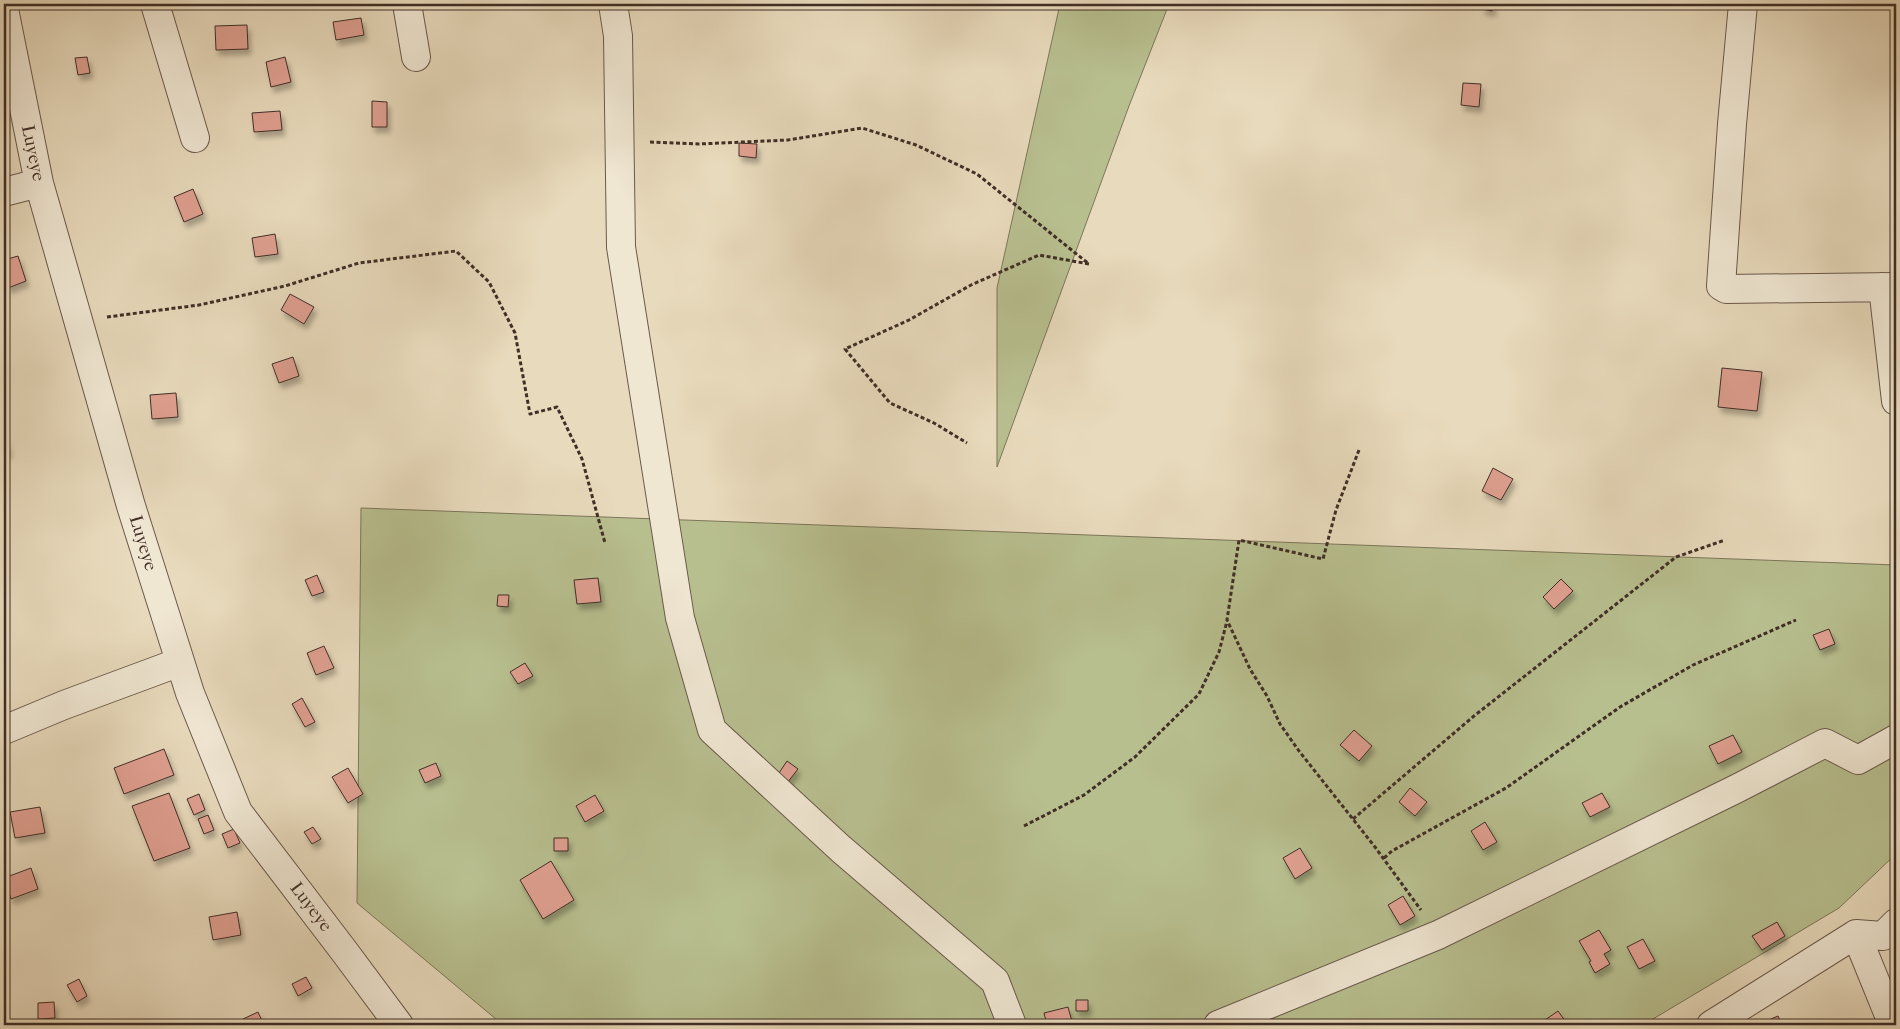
<svg xmlns="http://www.w3.org/2000/svg" width="1900" height="1029" viewBox="0 0 1900 1029" font-family="'IM FELL French Canon',serif">
  <style>
    .green { fill: #b8bf8f; stroke: #7c765b }
    .building { fill: #e0a091; stroke: #402e27; filter: url(#shadow) }
    .lines { fill: none; stroke-linecap: round; stroke-linejoin: round }
    .minor-casing { stroke: #6a594c; stroke-width: 30 }
    .path { stroke: #402e27; stroke-width: 3; stroke-dasharray: 4 2.5; stroke-linecap: butt }
    .minor { stroke: #f0e7d3; stroke-width: 28 }
    .labels { text-anchor: middle; dominant-baseline: central; stroke-width: 4; stroke-linejoin: round; paint-order: stroke }
    .street-label { font-size: 18px; fill: #402e27; stroke: #f0e7d3 }
  </style>
  <defs>
    <filter id="shadow"><feDropShadow dx="3" dy="5.5" stdDeviation="2.5" flood-color="#0004"/></filter>
  </defs>
  <rect width="100%" height="100%" fill="#e8dabc"/>
  <filter id="stains"><feTurbulence type="fractalNoise" baseFrequency=".004" numOctaves="4"/><feColorMatrix values="0 0 0 0 .2 0 0 0 0 .09 0 0 0 0 .02 0 0 0 .5 -.17"/></filter>
  <radialGradient id="worn" r=".72"><stop offset=".6" stop-color="#630" stop-opacity="0"/><stop offset="1" stop-color="#630" stop-opacity=".3"/></radialGradient>
  <!-- green -->
  <path class="green" d="M 1060,4 L 1169,4 L 1129,106 L 997,467 L 997,288 Z
    M 361,508 L 1896,565 L 1896,854 L 1839,908 L 1643,1025 L 503,1025 L 357,903 Z"/>
  <!-- building -->
  <path class="building" d="M 1483,4 L 1494,4 L 1492,11 L 1482,9 Z
    M 361,18 L 364,35 L 336,40 L 333,22 Z
    M 247,25 L 248,49 L 216,50 L 215,26 Z
    M 87,57 L 90,73 L 78,75 L 75,58 Z
    M 285,57 L 291,82 L 271,87 L 266,62 Z
    M 1463,83 L 1481,84 L 1479,107 L 1461,105 Z
    M 372,101 L 387,102 L 387,127 L 372,127 Z
    M 280,111 L 282,130 L 254,132 L 252,113 Z
    M 739,143 L 757,144 L 756,158 L 739,156 Z
    M 193,189 L 203,214 L 184,222 L 174,197 Z
    M 275,234 L 278,254 L 255,257 L 252,238 Z
    M 18,256 L 26,281 L 8,288 L 4,276 L 4,260 Z
    M 290,294 L 314,307 L 304,324 L 281,310 Z
    M 293,357 L 299,376 L 279,383 L 272,364 Z
    M 1722,368 L 1762,372 L 1757,411 L 1718,407 Z
    M 176,393 L 178,417 L 152,419 L 150,395 Z
    M 4,436 L 9,452 L 4,454 Z
    M 1493,468 L 1513,479 L 1501,500 L 1482,491 Z
    M 317,575 L 324,592 L 312,596 L 305,580 Z
    M 598,578 L 601,602 L 577,604 L 574,580 Z
    M 1561,579 L 1573,591 L 1554,609 L 1543,597 Z
    M 498,595 L 509,595 L 508,607 L 497,606 Z
    M 1829,629 L 1835,644 L 1820,650 L 1813,635 Z
    M 324,646 L 334,668 L 316,675 L 307,653 Z
    M 525,663 L 533,676 L 518,684 L 510,672 Z
    M 302,698 L 315,722 L 305,727 L 292,704 Z
    M 1354,730 L 1372,746 L 1359,761 L 1340,745 Z
    M 1733,735 L 1742,752 L 1718,764 L 1709,746 Z
    M 164,749 L 174,775 L 124,794 L 114,768 Z
    M 787,761 L 798,769 L 787,783 L 777,776 Z
    M 436,763 L 441,776 L 425,783 L 419,770 Z
    M 348,768 L 363,794 L 348,803 L 332,777 Z
    M 1410,788 L 1427,802 L 1415,816 L 1399,802 Z
    M 169,793 L 190,848 L 154,861 L 132,806 Z
    M 1602,793 L 1610,807 L 1590,817 L 1582,803 Z
    M 199,794 L 205,810 L 194,815 L 187,799 Z
    M 595,795 L 604,811 L 585,822 L 576,806 Z
    M 40,807 L 45,833 L 15,838 L 10,812 Z
    M 208,815 L 214,830 L 204,834 L 198,819 Z
    M 1485,822 L 1497,842 L 1483,850 L 1471,831 Z
    M 313,827 L 321,839 L 312,844 L 304,832 Z
    M 234,829 L 240,843 L 228,848 L 222,834 Z
    M 554,838 L 568,838 L 568,851 L 554,851 Z
    M 1300,848 L 1312,868 L 1295,879 L 1283,858 Z
    M 551,861 L 574,900 L 543,919 L 520,880 Z
    M 31,868 L 38,889 L 11,899 L 4,878 Z
    M 1403,896 L 1415,916 L 1400,925 L 1388,905 Z
    M 237,912 L 241,935 L 213,940 L 209,917 Z
    M 1777,922 L 1785,936 L 1762,950 L 1752,936 Z
    M 1599,930 L 1611,950 L 1604,954 L 1610,964 L 1595,973 L 1589,962 L 1591,961 L 1579,941 Z
    M 1643,939 L 1655,961 L 1639,969 L 1627,947 Z
    M 306,977 L 312,988 L 298,996 L 292,984 Z
    M 79,979 L 87,996 L 77,1002 L 67,985 Z
    M 1076,1000 L 1088,1000 L 1088,1011 L 1076,1011 Z
    M 54,1002 L 55,1018 L 38,1019 L 38,1003 Z
    M 1068,1007 L 1073,1025 L 1047,1025 L 1044,1013 Z
    M 1558,1011 L 1568,1025 L 1549,1025 L 1545,1020 Z
    M 258,1012 L 264,1025 L 246,1025 L 243,1019 Z
    M 1778,1016 L 1782,1025 L 1760,1025 L 1759,1024 Z"/>
  <g class="lines">
    <!-- minor casing -->
    <g class="minor-casing">
      <path id="minor" d="M 155,4 L 195,138
        M 407,4 L 416,57
        M 613,4 L 618,36 L 621,247 L 680,618 L 712,730 L 841,849 L 995,981 L 1012,1025
        M 1743,4 L 1732,124 L 1721,286 L 1726,289 L 1896,287
        M 4,9 L 39,183 L 131,506 L 190,693 L 238,812 L 344,951 L 399,1025
        M 4,192 L 39,183
        M 1883,287 L 1896,401
        M 4,730 L 64,705 L 180,662
        M 1856,934 L 1893,1025
        M 1218,1025 L 1438,935 L 1736,789 L 1825,743 L 1858,760 L 1896,739
        M 1711,1025 L 1856,934 L 1883,936 L 1896,923"/>
    </g>
    <!-- path -->
    <path class="path" d="M 650,142 L 699,144 L 788,140 L 862,128 L 916,145 L 977,174 L 1089,264 L 1039,255 L 971,285 L 909,320 L 845,349 L 890,403 L 934,423 L 967,443
      M 107,317 L 199,305 L 285,286 L 359,263 L 456,251 L 489,282 L 515,333 L 530,414 L 557,407 L 582,459 L 605,543
      M 1359,450 L 1336,510 L 1323,559 L 1239,540 L 1227,620 L 1250,669 L 1267,696 L 1280,724 L 1299,751 L 1375,847 L 1421,910
      M 1353,819 L 1474,716 L 1676,557 L 1725,540
      M 1024,826 L 1084,795 L 1135,757 L 1199,694 L 1219,652 L 1227,621
      M 1384,858 L 1392,851 L 1506,788 L 1620,707 L 1693,665 L 1796,620"/>
    <!-- minor -->
    <use href="#minor" class="minor"/>
  </g>
  <g class="labels">
    <!-- street labels -->
    <g class="street-label">
      <text transform="translate(33 153) rotate(78)">Luyeye</text>
      <text transform="translate(143 543) rotate(73)">Luyeye</text>
      <text transform="translate(311 907) rotate(53)">Luyeye</text>
    </g>
  </g>
  <!-- margin -->
  <rect width="1900" height="1029" fill="none" stroke="#e8dabc" stroke-width="20"/>
  <rect x="5" y="5" width="1890" height="1019" fill="none" stroke="#402e27" stroke-width="2.5"/>
  <rect x="10" y="10" width="1880" height="1009" fill="none" stroke="#402e27"/>
  <rect width="100%" height="100%" filter="url(#stains)"/>
  <rect width="100%" height="100%" fill="url(#worn)"/>
</svg>
